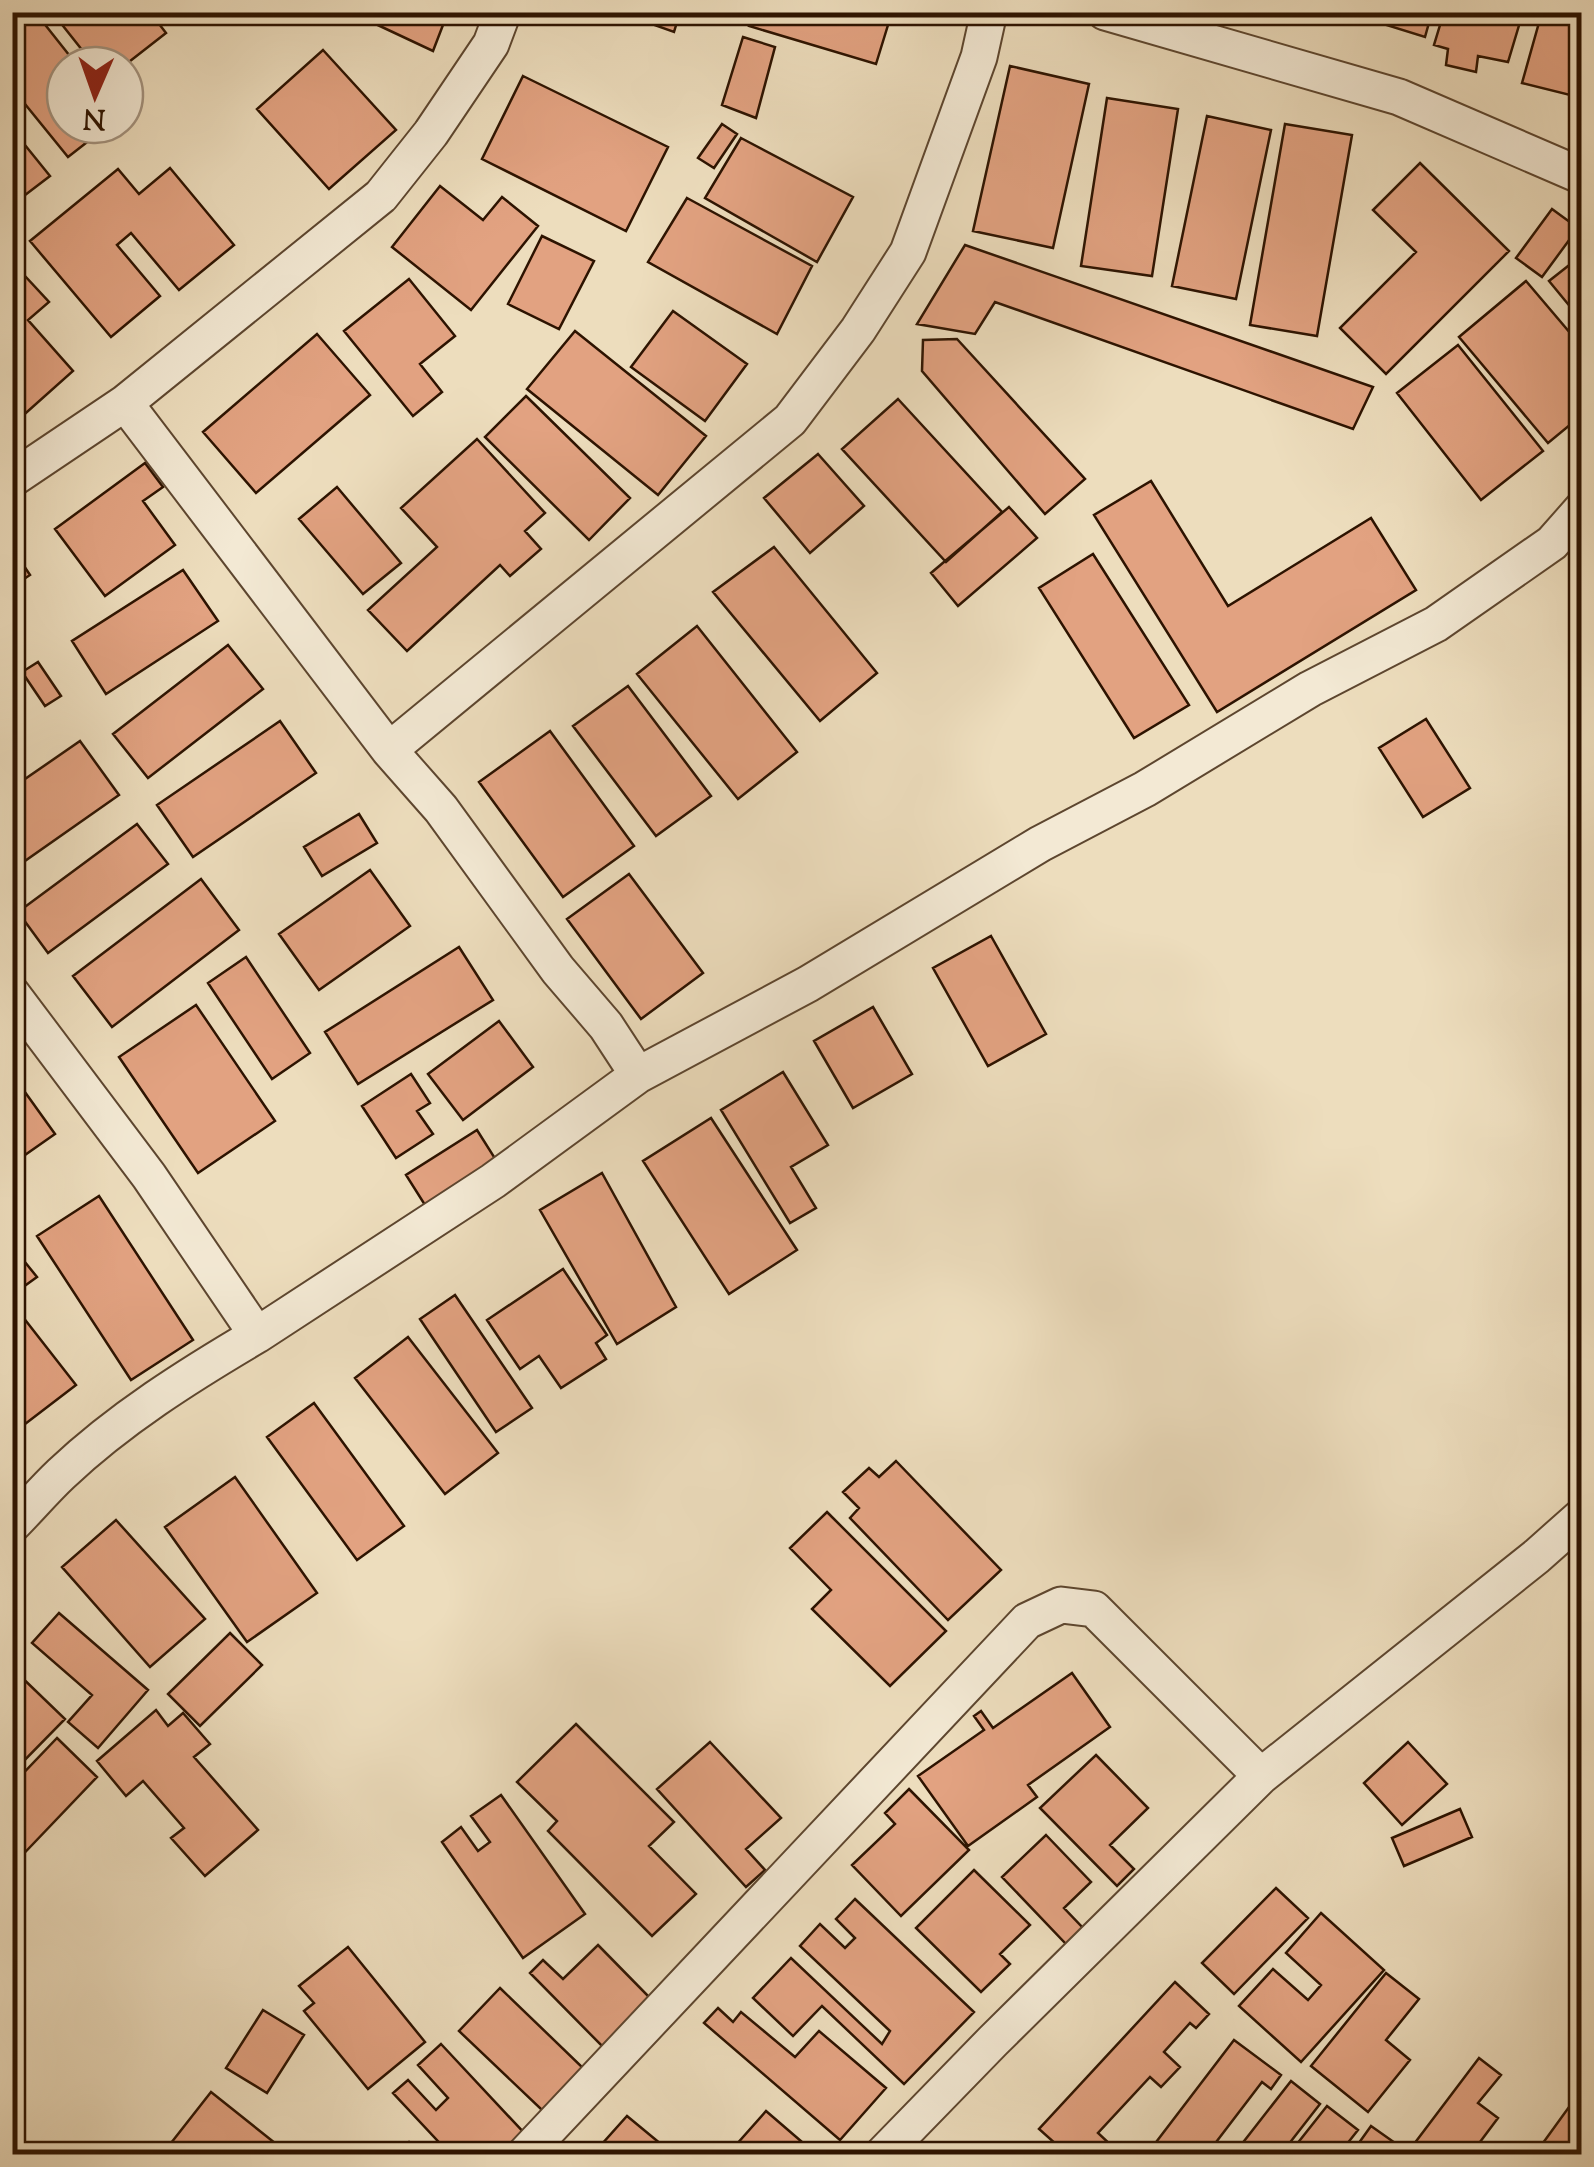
<svg xmlns="http://www.w3.org/2000/svg" width="1594" height="2167" viewBox="0 0 1594 2167" font-family="'Sorts Mill Goudy',serif">
  <style>
    .building { fill: #e2a281; stroke: #2d1300; stroke-width: 2.5 }
    .lines { fill: none; stroke-linecap: round; stroke-linejoin: round }
    .minor-casing { stroke: #5d462f; stroke-width: 39 }
    .minor { stroke: #f3e9d4; stroke-width: 35 }
  </style>
  <rect width="100%" height="100%" fill="#edddbd"/>
  <filter id="stains"><feTurbulence type="fractalNoise" baseFrequency=".002" numOctaves="4"/><feColorMatrix values="0 0 0 0 .2 0 0 0 0 .09 0 0 0 0 .02 0 0 0 .5 -.17"/></filter>
  <radialGradient id="worn" r=".72"><stop offset=".6" stop-color="#630" stop-opacity="0"/><stop offset="1" stop-color="#630" stop-opacity=".3"/></radialGradient>
  <!-- building -->
  <path class="building" d="M 12,12 L 35,12 L 77,65 L 65,65 L 65,125 L 109,125 L 68,157 L 12,88 Z
    M 52,12 L 150,12 L 166,33 L 125,65 L 94,65 Z
    M 350,12 L 448,12 L 433,51 Z
    M 618,12 L 680,12 L 674,32 Z
    M 754,12 L 892,12 L 876,64 L 749,26 Z
    M 1369,12 L 1432,12 L 1425,37 L 1367,19 Z
    M 1444,12 L 1523,12 L 1508,62 L 1478,56 L 1476,72 L 1446,65 L 1448,49 L 1434,45 Z
    M 1542,12 L 1582,12 L 1582,98 L 1522,83 Z
    M 743,37 L 775,47 L 756,118 L 722,105 Z
    M 323,50 L 396,130 L 329,189 L 257,109 Z
    M 1010,66 L 1089,84 L 1053,248 L 973,231 Z
    M 523,76 L 668,147 L 626,231 L 482,159 Z
    M 1107,98 L 1178,109 L 1152,276 L 1081,266 Z
    M 1207,116 L 1271,130 L 1236,299 L 1172,286 Z
    M 722,124 L 737,134 L 714,168 L 698,158 Z
    M 1285,124 L 1352,135 L 1317,336 L 1250,325 Z
    M 12,129 L 50,176 L 12,205 Z
    M 741,138 L 853,197 L 817,262 L 705,198 Z
    M 1420,163 L 1509,251 L 1386,374 L 1340,328 L 1416,252 L 1373,210 Z
    M 170,168 L 234,245 L 179,290 L 131,233 L 117,245 L 160,296 L 111,337 L 30,241 L 118,169 L 139,194 Z
    M 440,186 L 483,220 L 502,197 L 538,226 L 471,310 L 392,247 Z
    M 687,198 L 812,266 L 777,334 L 648,262 Z
    M 1552,209 L 1578,228 L 1542,277 L 1516,258 Z
    M 542,236 L 594,261 L 559,329 L 508,304 Z
    M 965,245 L 1373,387 L 1353,429 L 995,302 L 975,334 L 917,324 Z
    M 1582,255 L 1582,321 L 1549,281 Z
    M 12,262 L 49,302 L 28,320 L 73,371 L 18,420 L 12,414 Z
    M 409,279 L 455,336 L 420,364 L 442,392 L 413,416 L 344,331 Z
    M 1526,281 L 1582,347 L 1582,415 L 1548,443 L 1459,337 Z
    M 673,311 L 747,364 L 705,421 L 631,367 Z
    M 575,331 L 706,436 L 658,495 L 527,389 Z
    M 317,334 L 370,395 L 256,493 L 203,432 Z
    M 957,339 L 1085,479 L 1045,514 L 922,371 L 923,340 Z
    M 1458,345 L 1543,451 L 1481,500 L 1397,393 Z
    M 526,396 L 630,498 L 589,540 L 485,437 Z
    M 898,399 L 1002,512 L 946,562 L 842,449 Z
    M 477,439 L 545,513 L 525,531 L 541,549 L 510,576 L 500,565 L 407,651 L 368,610 L 437,547 L 401,508 Z
    M 818,454 L 864,506 L 810,553 L 764,498 Z
    M 145,463 L 163,487 L 143,501 L 175,545 L 105,596 L 55,529 Z
    M 1151,481 L 1228,606 L 1371,518 L 1416,590 L 1217,712 L 1094,515 Z
    M 337,487 L 401,563 L 363,594 L 299,519 Z
    M 1009,507 L 1037,538 L 958,606 L 931,573 Z
    M 774,547 L 877,673 L 820,721 L 713,592 Z
    M 12,548 L 30,575 L 12,587 Z
    M 1093,554 L 1189,705 L 1134,738 L 1039,588 Z
    M 183,570 L 218,621 L 106,694 L 72,641 Z
    M 697,626 L 797,752 L 738,799 L 637,674 Z
    M 228,645 L 263,689 L 148,778 L 113,734 Z
    M 38,662 L 61,696 L 45,706 L 22,672 Z
    M 628,686 L 711,796 L 656,836 L 573,726 Z
    M 1426,719 L 1470,788 L 1423,817 L 1379,748 Z
    M 280,721 L 316,773 L 193,857 L 157,805 Z
    M 550,731 L 634,846 L 563,897 L 479,782 Z
    M 80,741 L 119,795 L 12,870 L 12,788 Z
    M 359,814 L 377,843 L 322,876 L 304,847 Z
    M 137,824 L 168,864 L 48,953 L 18,912 Z
    M 370,870 L 410,926 L 319,990 L 279,934 Z
    M 629,874 L 703,973 L 641,1019 L 567,919 Z
    M 201,879 L 239,930 L 112,1027 L 73,976 Z
    M 991,936 L 1046,1034 L 988,1066 L 933,968 Z
    M 459,947 L 493,1000 L 358,1084 L 325,1032 Z
    M 246,957 L 310,1053 L 272,1079 L 208,983 Z
    M 196,1005 L 275,1121 L 198,1173 L 119,1057 Z
    M 873,1007 L 912,1074 L 853,1108 L 814,1041 Z
    M 499,1021 L 533,1067 L 463,1120 L 428,1074 Z
    M 783,1072 L 828,1145 L 791,1167 L 816,1208 L 790,1223 L 721,1110 Z
    M 12,1074 L 55,1134 L 12,1164 Z
    M 411,1074 L 430,1103 L 417,1111 L 433,1134 L 396,1158 L 362,1106 Z
    M 711,1118 L 797,1250 L 729,1294 L 643,1161 Z
    M 477,1130 L 496,1160 L 425,1205 L 406,1175 Z
    M 602,1173 L 676,1307 L 617,1344 L 540,1210 Z
    M 99,1196 L 193,1340 L 131,1380 L 37,1236 Z
    M 12,1246 L 37,1277 L 12,1295 Z
    M 563,1269 L 607,1335 L 596,1343 L 606,1359 L 561,1388 L 539,1356 L 520,1369 L 487,1320 Z
    M 455,1295 L 532,1408 L 496,1432 L 420,1319 Z
    M 12,1303 L 76,1385 L 12,1434 Z
    M 408,1337 L 498,1453 L 445,1494 L 355,1378 Z
    M 314,1403 L 404,1526 L 357,1560 L 267,1437 Z
    M 896,1461 L 1001,1570 L 948,1620 L 850,1518 L 859,1508 L 843,1492 L 869,1468 L 879,1477 Z
    M 235,1477 L 317,1593 L 247,1642 L 165,1527 Z
    M 827,1512 L 946,1631 L 890,1686 L 812,1609 L 831,1590 L 790,1548 Z
    M 116,1520 L 205,1619 L 150,1667 L 62,1567 Z
    M 59,1613 L 148,1690 L 98,1748 L 68,1722 L 92,1695 L 32,1643 Z
    M 230,1633 L 262,1665 L 200,1726 L 168,1694 Z
    M 12,1668 L 65,1719 L 15,1770 L 12,1767 Z
    M 1072,1673 L 1110,1727 L 1028,1785 L 1037,1797 L 968,1846 L 918,1776 L 984,1730 L 974,1716 L 981,1711 L 993,1728 Z
    M 156,1710 L 168,1726 L 183,1713 L 210,1744 L 194,1757 L 258,1830 L 205,1876 L 171,1838 L 184,1828 L 143,1781 L 126,1796 L 97,1761 Z
    M 576,1724 L 674,1822 L 649,1846 L 696,1894 L 652,1936 L 548,1831 L 557,1821 L 517,1782 Z
    M 57,1738 L 97,1777 L 12,1866 L 12,1785 Z
    M 710,1742 L 781,1818 L 746,1849 L 765,1870 L 746,1887 L 657,1789 Z
    M 1408,1742 L 1447,1784 L 1402,1825 L 1364,1783 Z
    M 1096,1755 L 1148,1808 L 1110,1845 L 1134,1869 L 1117,1886 L 1040,1808 Z
    M 909,1789 L 969,1850 L 901,1916 L 852,1865 L 895,1824 L 885,1813 Z
    M 501,1795 L 585,1914 L 523,1958 L 442,1842 L 461,1827 L 478,1851 L 490,1842 L 471,1816 Z
    M 1460,1809 L 1472,1837 L 1404,1866 L 1392,1838 Z
    M 1046,1835 L 1091,1882 L 1064,1908 L 1083,1928 L 1066,1944 L 1002,1877 Z
    M 974,1870 L 1030,1925 L 1000,1954 L 1010,1964 L 981,1992 L 916,1928 Z
    M 1276,1888 L 1308,1918 L 1234,1994 L 1202,1963 Z
    M 855,1899 L 974,2012 L 904,2084 L 822,2006 L 793,2036 L 753,1998 L 791,1958 L 882,2044 L 890,2031 L 800,1946 L 820,1924 L 845,1948 L 855,1938 L 836,1919 Z
    M 1321,1913 L 1384,1970 L 1301,2062 L 1239,2006 L 1273,1969 L 1308,2000 L 1321,1985 L 1286,1953 Z
    M 598,1945 L 653,2001 L 605,2049 L 530,1973 L 543,1960 L 563,1979 Z
    M 348,1947 L 425,2042 L 368,2089 L 304,2011 L 314,2003 L 299,1986 Z
    M 1386,1973 L 1419,1999 L 1386,2040 L 1410,2060 L 1368,2112 L 1311,2066 Z
    M 1175,1982 L 1209,2014 L 1196,2028 L 1190,2023 L 1164,2052 L 1180,2067 L 1161,2087 L 1150,2077 L 1098,2133 L 1113,2147 L 1105,2154 L 1067,2154 L 1039,2129 Z
    M 500,1988 L 583,2068 L 542,2110 L 459,2031 Z
    M 718,2008 L 733,2022 L 741,2012 L 795,2057 L 819,2031 L 886,2088 L 840,2140 L 704,2023 Z
    M 263,2010 L 304,2035 L 267,2093 L 226,2068 Z
    M 1234,2040 L 1281,2075 L 1271,2089 L 1262,2082 L 1207,2154 L 1147,2154 Z
    M 441,2044 L 527,2136 L 507,2154 L 450,2154 L 393,2093 L 408,2080 L 436,2110 L 448,2098 L 418,2065 Z
    M 1479,2058 L 1501,2075 L 1478,2103 L 1498,2118 L 1471,2154 L 1427,2154 L 1414,2144 Z
    M 1291,2081 L 1320,2104 L 1281,2154 L 1234,2154 Z
    M 1582,2089 L 1582,2154 L 1535,2154 Z
    M 211,2092 L 285,2151 L 283,2154 L 185,2154 L 171,2143 Z
    M 1327,2106 L 1358,2130 L 1339,2154 L 1289,2154 Z
    M 766,2111 L 816,2154 L 728,2154 Z
    M 627,2116 L 673,2154 L 593,2154 Z
    M 1371,2126 L 1405,2150 L 1402,2154 L 1351,2154 Z
    M 409,2142 L 420,2154 L 396,2154 Z"/>
  <g class="lines">
    <!-- minor casing -->
    <g class="minor-casing">
      <path id="minor" d="M 1105,12 L 1399,97 L 1582,176
        M 125,403 L 389,750 L 441,809 L 558,970 L 606,1026 L 638,1075
        M 12,479 L 125,403 L 381,196 L 431,133 L 491,44 L 503,12
        M 389,750 L 790,420 L 858,330 L 908,252 L 979,57 L 989,12
        M 12,994 L 149,1176 L 257,1335 L 493,1181 L 638,1075 L 808,984 L 1040,844 L 1145,789 L 1310,689 L 1436,624 L 1552,543 L 1582,509
        M 12,1525 C 29,1508 44,1490 61,1474 C 119,1419 189,1375 257,1335
        M 525,2154 L 1027,1621 L 1061,1605 L 1094,1609 L 1261,1776
        M 883,2154 L 993,2041 L 1261,1776 L 1537,1556 L 1582,1516"/>
    </g>
    <!-- minor -->
    <use href="#minor" class="minor"/>
  </g>
  <!-- margin -->
  <rect width="1594" height="2167" fill="none" stroke="#edddbd" stroke-width="50"/>
  <rect x="15" y="15" width="1564" height="2137" fill="none" stroke="#2d1300" stroke-width="5"/>
  <rect x="25" y="25" width="1544" height="2117" fill="none" stroke="#2d1300" stroke-width="2.5"/>
  <!-- north arrow -->
  <g transform="translate(95 95) rotate(182)"><circle r="48" fill="#f3e9d4" stroke="#a4937f" stroke-width="2.5"/>
  <path d="M0-8L18 38L0 25L-18 38Z" fill="#8f2418"/>
  <text y="-15" font-size="28" font-weight="bold" text-anchor="middle" fill="#2d1300">N</text>
  </g>
  <rect width="100%" height="100%" filter="url(#stains)"/>
  <rect width="100%" height="100%" fill="url(#worn)"/>
</svg>
